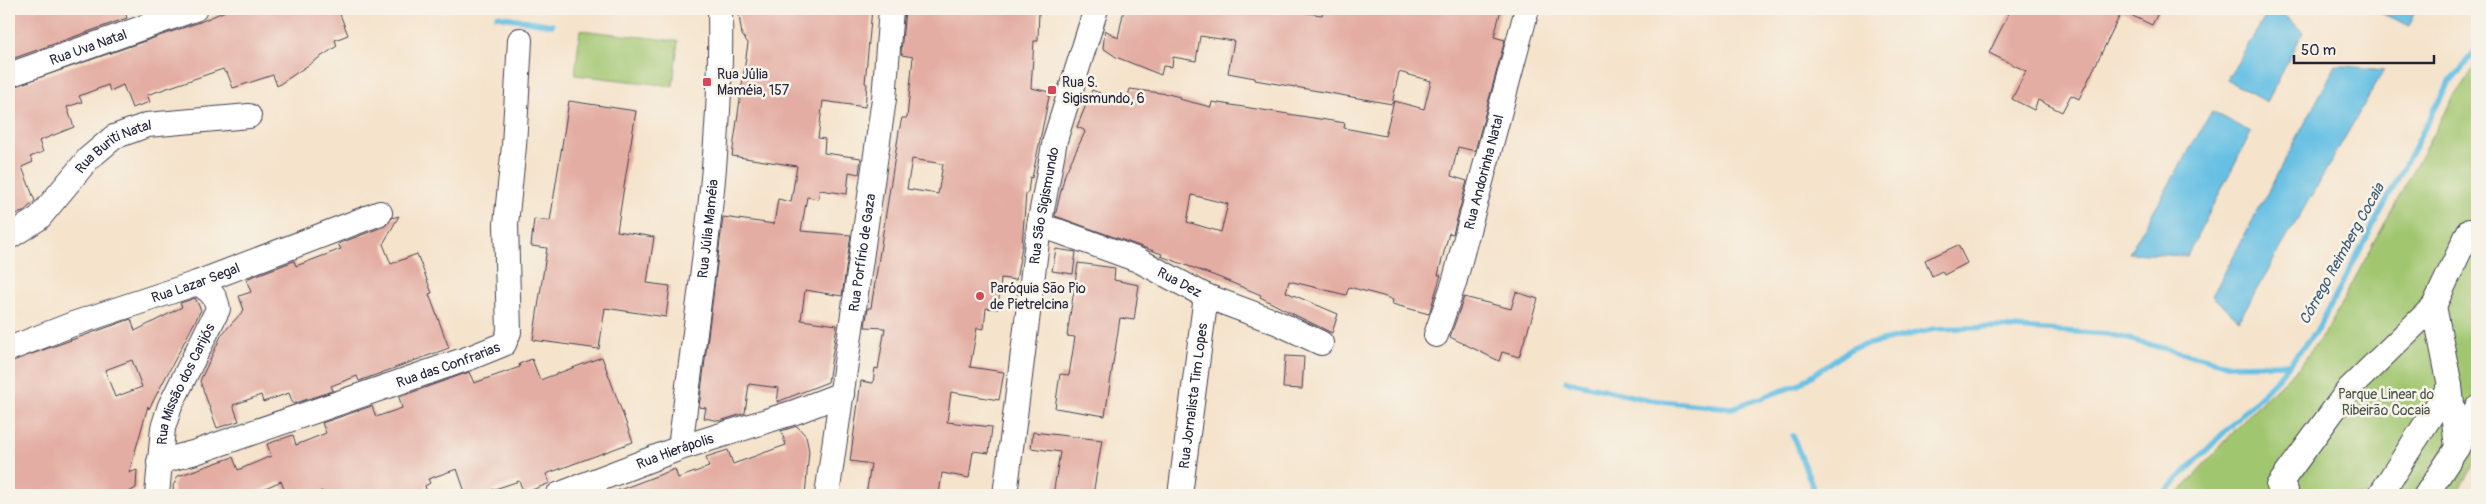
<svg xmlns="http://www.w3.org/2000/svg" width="2486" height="504" viewBox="0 0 2486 504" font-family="Pangolin,sans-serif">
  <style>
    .green { fill: #a1c670; stroke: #627456 }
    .water { fill: #66c0e4; stroke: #447190 }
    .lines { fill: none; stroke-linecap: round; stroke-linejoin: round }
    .stream { stroke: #66c0e4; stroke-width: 5.5 }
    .building { fill: #e4ada3; fill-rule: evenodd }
    .minor-casing { stroke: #423f51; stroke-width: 26 }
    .minor { stroke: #fff; stroke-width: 24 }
    .poi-dot { fill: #d1495b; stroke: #f7f3e8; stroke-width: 2 }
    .labels { text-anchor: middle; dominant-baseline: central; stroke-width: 5; stroke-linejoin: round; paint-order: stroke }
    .street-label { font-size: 14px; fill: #22223b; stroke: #f7f3e8 }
    .poi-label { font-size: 14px; fill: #22223b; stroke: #f7f3e8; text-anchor: start }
    .park-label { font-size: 14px; fill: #48534b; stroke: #f7f3e8 }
    .water-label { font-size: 15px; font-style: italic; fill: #3a5976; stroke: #f7f3e8 }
  </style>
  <rect width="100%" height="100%" fill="#f7f3e8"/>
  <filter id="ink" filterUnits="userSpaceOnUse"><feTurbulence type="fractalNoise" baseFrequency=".02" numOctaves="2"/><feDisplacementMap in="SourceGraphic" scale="10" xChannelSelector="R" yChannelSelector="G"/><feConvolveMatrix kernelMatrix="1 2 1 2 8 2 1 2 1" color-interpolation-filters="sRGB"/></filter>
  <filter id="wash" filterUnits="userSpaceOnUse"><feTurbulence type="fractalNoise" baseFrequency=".0096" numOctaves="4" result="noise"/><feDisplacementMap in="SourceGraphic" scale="20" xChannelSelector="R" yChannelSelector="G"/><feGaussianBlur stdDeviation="1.12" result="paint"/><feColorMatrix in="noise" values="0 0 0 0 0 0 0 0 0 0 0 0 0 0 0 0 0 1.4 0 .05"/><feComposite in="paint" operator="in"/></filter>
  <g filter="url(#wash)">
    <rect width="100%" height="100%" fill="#f5e3cb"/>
    <!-- green -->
    <path class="green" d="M 580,30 L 678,41 L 673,86 L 575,75 Z
      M 2477,63 L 2477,460 L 2455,495 L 2177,495 L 2255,408 L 2300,366 L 2328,328 L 2451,101 Z"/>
    <!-- water -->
    <path class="water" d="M 2270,9 L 2277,9 L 2303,32 L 2267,102 L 2227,80 Z
      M 2371,9 L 2415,9 L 2410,26 Z
      M 2336,65 L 2384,70 L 2239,320 L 2212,296 Z
      M 2212,111 L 2251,132 L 2187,256 L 2129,253 Z"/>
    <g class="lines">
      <!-- stream -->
      <path class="stream" d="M 497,16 L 552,25
        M 1566,381 L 1649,400 L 1732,408 L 1798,385 L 1852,348 L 1934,329 L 1998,327 L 2108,334 L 2230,365 L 2290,364
        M 1793,436 L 1816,495
        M 2162,495 L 2279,377 L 2318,329 L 2448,84 L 2477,50"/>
    </g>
    <g id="blocks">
      <!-- building -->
      <path class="building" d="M 9,9 L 124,9 L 127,18 L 9,60 Z
        M 230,9 L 338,9 L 348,35 L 335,40 L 337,46 L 277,86 L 273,75 L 233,88 L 227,72 L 225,73 L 223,69 L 147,95 L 150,102 L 132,108 L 123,85 L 110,91 L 108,85 L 79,96 L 82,102 L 67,107 L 74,127 L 39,141 L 43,152 L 30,157 L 33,162 L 22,167 L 35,201 L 23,212 L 9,216 L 9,88 L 200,22 Z
        M 738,9 L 872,9 L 865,83 L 867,84 L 865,107 L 823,101 L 818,138 L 825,139 L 824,153 L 861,158 L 859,174 L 849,172 L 847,194 L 820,190 L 818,199 L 807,197 L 801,231 L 851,235 L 842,296 L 805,290 L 801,320 L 837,325 L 828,382 L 777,402 L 779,388 L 749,384 L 745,413 L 720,421 L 704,418 L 706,408 L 699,407 L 723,217 L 774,224 L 778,199 L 791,202 L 797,166 L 732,156 L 748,43 L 742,35 Z
        M 905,9 L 1039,9 L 1038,41 L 1034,41 L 1031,88 L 1050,92 L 1032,178 L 1030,177 L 1028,193 L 1026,193 L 1022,246 L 1016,280 L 1001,278 L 998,309 L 986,308 L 984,329 L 977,328 L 970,367 L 1004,372 L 999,400 L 951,392 L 947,422 L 992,427 L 989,453 L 973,451 L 969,478 L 942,473 L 939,495 L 866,495 L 871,464 L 850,461 L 861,381 L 873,383 L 875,368 L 878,369 L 885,328 L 865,327 L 868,308 L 871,308 L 899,131 L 902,118 L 907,118 L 913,57 L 902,55 L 901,52 ZM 912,159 L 943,164 L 938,194 L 907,189 Z
        M 1124,9 L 1294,9 L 1294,11 L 1322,15 L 1323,9 L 1501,9 L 1494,37 L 1505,40 L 1475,151 L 1458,147 L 1451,176 L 1467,181 L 1453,234 L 1449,233 L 1438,275 L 1441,275 L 1429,314 L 1392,304 L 1393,300 L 1383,296 L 1349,287 L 1346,295 L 1289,281 L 1286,292 L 1338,314 L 1332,333 L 1297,316 L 1260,297 L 1261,295 L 1218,277 L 1161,256 L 1162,254 L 1055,216 L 1065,174 L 1085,132 L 1084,130 L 1077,127 L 1092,90 L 1126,103 L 1130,89 L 1168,94 L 1180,97 L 1179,99 L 1211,107 L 1212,102 L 1345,123 L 1344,128 L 1385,136 L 1394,101 L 1424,109 L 1431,81 L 1399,72 L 1392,104 L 1255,80 L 1255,78 L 1228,73 L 1234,41 L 1200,36 L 1196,61 L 1173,57 L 1172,67 L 1163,66 L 1161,75 L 1116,57 L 1103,48 L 1105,30 L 1118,38 ZM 1192,195 L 1228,204 L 1221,232 L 1187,222 Z
        M 2011,9 L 2160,9 L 2152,25 L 2122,11 L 2079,99 L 2071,95 L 2062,112 L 2038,100 L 2034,110 L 2012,99 L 2026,71 L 1989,53 Z
        M 569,101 L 636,111 L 617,231 L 654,237 L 647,283 L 670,286 L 666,317 L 605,308 L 599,349 L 533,340 L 547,248 L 531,246 L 534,219 L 550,221 Z
        M 399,216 L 383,244 L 391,264 L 417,254 L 432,293 L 429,294 L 449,348 L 359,381 L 357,376 L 331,386 L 333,390 L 329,392 L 293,404 L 289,393 L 263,402 L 261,395 L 233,405 L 239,421 L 217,428 L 200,381 L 222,334 L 244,310 L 239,296 L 251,292 L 246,279 L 294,261 L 296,266 L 341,249 L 338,244 L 385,226 L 392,218 Z
        M 1958,245 L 1967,263 L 1944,275 L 1942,271 L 1932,276 L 1925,260 Z
        M 1056,249 L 1076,252 L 1073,274 L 1052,271 Z
        M 1078,263 L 1115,268 L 1114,280 L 1139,285 L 1134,320 L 1120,318 L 1105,416 L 1055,408 L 1060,374 L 1069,375 L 1075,337 L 1067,336 Z
        M 1516,292 L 1538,299 L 1519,357 L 1502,352 L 1499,361 L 1450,337 L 1464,297 L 1511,309 Z
        M 195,298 L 201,310 L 149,409 L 148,406 L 129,473 L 137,470 L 136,488 L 124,495 L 9,495 L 9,362 L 131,319 L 135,331 L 182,307 L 180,303 ZM 132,360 L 142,387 L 115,397 L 105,370 Z
        M 1285,356 L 1304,357 L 1302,389 L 1283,388 Z
        M 602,357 L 633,442 L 546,474 L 550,483 L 524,493 L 519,481 L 492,490 L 493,495 L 466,495 L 457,469 L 428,479 L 430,483 L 425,486 L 428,495 L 327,495 L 326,492 L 322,494 L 322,491 L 314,495 L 286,495 L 281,481 L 250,495 L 174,495 L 173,486 L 178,476 L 233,457 L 238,470 L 271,456 L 267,444 L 293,435 L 296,445 L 326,433 L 322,423 L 372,406 L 376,417 L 402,408 L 399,397 L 469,372 L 474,383 L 520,367 L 519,364 L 532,359 L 540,380 Z
        M 797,426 L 806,436 L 809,451 L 805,495 L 606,495 L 675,469 L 678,478 L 709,467 L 706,457 L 728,450 L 733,464 L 769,451 L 786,445 L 781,431 Z
        M 1033,432 L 1102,440 L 1093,495 L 1053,495 L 1060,452 L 1031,448 Z"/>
    </g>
  </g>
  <g filter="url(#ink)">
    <use href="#blocks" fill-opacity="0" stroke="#423f51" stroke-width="1"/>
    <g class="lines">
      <!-- minor casing -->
      <g class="minor-casing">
        <g id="minor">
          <path id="s1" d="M 9,75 L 195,9"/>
          <path id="s2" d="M 1039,226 L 1058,231 L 1138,260 L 1206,296 L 1276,322 L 1321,343"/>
          <path id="s3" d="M 9,237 L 39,218 L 88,159 L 114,137 L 147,125 L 249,116"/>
          <path d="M 2434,306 L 2469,231 L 2477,234"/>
          <path id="s4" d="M 1436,335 L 1454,283 L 1527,9"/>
          <path id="s5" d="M 9,349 L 73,324 L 197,283 L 380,213"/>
          <path id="s6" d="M 680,448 C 698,302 723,156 720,9"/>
          <path d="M 2457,448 L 2477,408"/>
          <path id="s7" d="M 159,462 L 196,452 L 472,357 L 504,344 L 509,332 L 506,224 L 514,146 L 520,40"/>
          <path d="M 2286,491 L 2278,486 L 2349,389 L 2434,306 L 2450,386 L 2380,495"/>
          <path id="s8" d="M 157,495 L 163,428 L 170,406 L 218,309 C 216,295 209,290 197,283"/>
          <path id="s9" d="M 558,495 L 680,448 L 795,412 L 842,394"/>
          <path id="s10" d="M 827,495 L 884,99 L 891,9"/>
          <path id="s11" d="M 1005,495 L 1039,226 L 1055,140 L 1096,9"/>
          <path id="s12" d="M 1180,495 L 1206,296"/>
          <path d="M 2426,495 L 2457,448 L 2450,386"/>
        </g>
      </g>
      <!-- minor -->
      <use href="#minor" class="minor"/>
    </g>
  </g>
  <!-- markers -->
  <g class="poi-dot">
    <rect x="702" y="77" width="10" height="10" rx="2.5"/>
    <rect x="1047" y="85" width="10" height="10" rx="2.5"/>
    <circle cx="980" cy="296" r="5"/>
  </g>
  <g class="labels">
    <!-- street labels -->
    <g class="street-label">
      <text stroke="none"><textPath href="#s1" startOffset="84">Rua Uva Natal</textPath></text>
      <text stroke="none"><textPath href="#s3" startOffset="141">Rua Buriti Natal</textPath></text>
      <text stroke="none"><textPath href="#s4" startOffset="170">Rua Andorinha Natal</textPath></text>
      <text stroke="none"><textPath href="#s11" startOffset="292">Rua São Sigismundo</textPath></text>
      <text stroke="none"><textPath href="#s6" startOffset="221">Rua Júlia Maméia</textPath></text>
      <text stroke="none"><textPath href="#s10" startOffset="245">Rua Porfírio de Gaza</textPath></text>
      <text stroke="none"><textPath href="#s2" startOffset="152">Rua Dez</textPath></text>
      <text stroke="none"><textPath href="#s5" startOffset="198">Rua Lazar Segal</textPath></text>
      <text stroke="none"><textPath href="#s7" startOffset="305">Rua das Confrarias</textPath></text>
      <text stroke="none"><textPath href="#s8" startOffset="116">Rua Missão dos Carijós</textPath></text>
      <text stroke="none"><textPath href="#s12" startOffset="100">Rua Jornalista Tim Lopes</textPath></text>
      <text stroke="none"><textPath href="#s9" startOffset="125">Rua Hierápolis</textPath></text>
    </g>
    <!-- poi labels -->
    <g class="poi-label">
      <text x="717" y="74">Rua Júlia<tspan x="717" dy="16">Maméia, 157</tspan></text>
      <text x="1062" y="82">Rua S.<tspan x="1062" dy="16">Sigismundo, 6</tspan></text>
      <text x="990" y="288">Paróquia São Pio<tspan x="990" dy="16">de Pietrelcina</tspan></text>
    </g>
    <!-- park labels -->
    <g class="park-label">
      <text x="2386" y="394">Parque Linear do<tspan x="2386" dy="16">Ribeirão Cocaia</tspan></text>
    </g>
    <!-- water labels -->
    <g class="water-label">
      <text transform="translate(2342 254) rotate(-61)">Córrego Reimberg Cocaia</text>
    </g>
  </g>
  <!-- margin -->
  <rect width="2486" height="504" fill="none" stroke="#f7f3e8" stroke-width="30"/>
  <!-- scale -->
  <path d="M2294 55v8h140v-8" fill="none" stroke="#22223b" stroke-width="2.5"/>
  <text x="2301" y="55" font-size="15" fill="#22223b" stroke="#f7f3e8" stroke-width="4" paint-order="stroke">50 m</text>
</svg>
